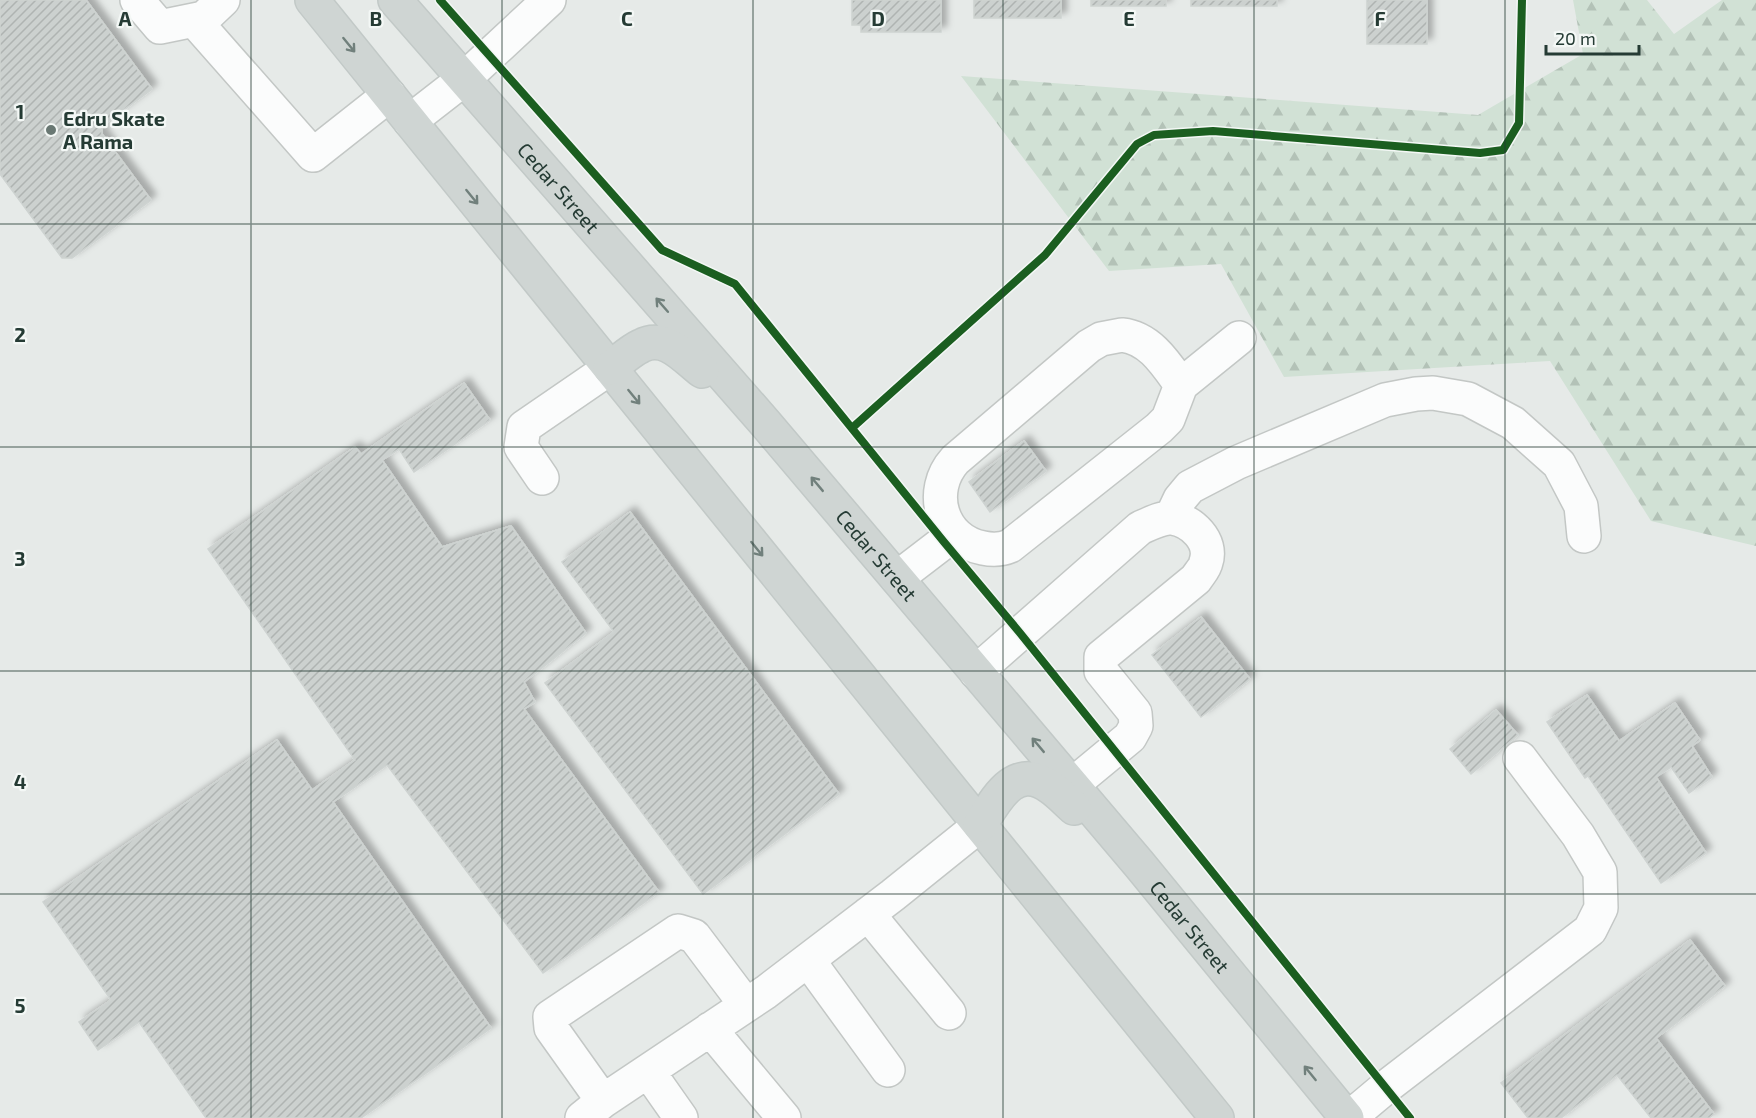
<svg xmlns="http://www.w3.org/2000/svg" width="1756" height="1118" viewBox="0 0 1756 1118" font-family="'Exo 2',sans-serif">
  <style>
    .forest { fill: url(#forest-firs) }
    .building { fill: url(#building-hatch); stroke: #ced3d1; stroke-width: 1.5; filter: url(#shadow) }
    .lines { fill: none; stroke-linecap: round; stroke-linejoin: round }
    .minor-casing { stroke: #c3c7c5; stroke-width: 36 }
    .major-casing { stroke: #c2c9c7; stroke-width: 36 }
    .minor { stroke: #fbfcfc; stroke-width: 33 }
    .major { stroke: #cfd5d3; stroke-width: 33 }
    .cycleway-casing { stroke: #f4f8f6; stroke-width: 11 }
    .cycleway { stroke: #1b5e20; stroke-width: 8 }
    .oneway { stroke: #71807c }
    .grid { fill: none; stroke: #253b34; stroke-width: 1.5; stroke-opacity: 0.55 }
    .poi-dot { fill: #697873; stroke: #f4f8f6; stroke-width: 2 }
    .labels { text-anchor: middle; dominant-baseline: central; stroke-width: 4.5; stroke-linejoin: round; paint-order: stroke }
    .poi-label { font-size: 20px; font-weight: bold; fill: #253b34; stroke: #f4f8f6; text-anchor: start }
    .street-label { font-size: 20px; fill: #253b34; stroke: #f4f8f6 }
    .grid-label { font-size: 20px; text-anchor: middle; font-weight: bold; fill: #253b34; stroke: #f4f8f6; stroke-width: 4.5; stroke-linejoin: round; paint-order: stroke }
  </style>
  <defs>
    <pattern id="forest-firs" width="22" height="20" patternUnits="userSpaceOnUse" patternTransform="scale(1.5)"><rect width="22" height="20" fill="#d1e1d5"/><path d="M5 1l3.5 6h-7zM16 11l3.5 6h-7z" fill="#b3c2b7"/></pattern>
    <pattern id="building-hatch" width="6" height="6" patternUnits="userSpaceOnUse" patternTransform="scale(1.5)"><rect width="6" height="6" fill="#ccd1cf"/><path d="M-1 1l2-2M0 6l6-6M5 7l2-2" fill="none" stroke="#afb4b2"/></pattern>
    <filter id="shadow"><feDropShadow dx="5.5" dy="-5.5" stdDeviation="3" flood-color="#0004"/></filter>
  </defs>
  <rect width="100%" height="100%" fill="#e6eae8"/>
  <!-- forest -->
  <path class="forest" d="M 1573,0 L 1647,0 L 1674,34 L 1722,0 L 1756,0 L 1756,546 L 1651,521 L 1550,361 L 1284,377 L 1221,264 L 1109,271 L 961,76 L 1478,115 L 1583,54 Z"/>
  <!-- building -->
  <path class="building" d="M 0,0 L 86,0 L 152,89 L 102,126 L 102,134 L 151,200 L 72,258 L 62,258 L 0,174 Z
    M 852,0 L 941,0 L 941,32 L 861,32 L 861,25 L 852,25 Z
    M 974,0 L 1061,0 L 1061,18 L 974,18 Z
    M 1091,0 L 1166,0 L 1166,6 L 1091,6 Z
    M 1191,0 L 1277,0 L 1277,6 L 1191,6 Z
    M 1367,0 L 1427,0 L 1427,44 L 1367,44 Z
    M 464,383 L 490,420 L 414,472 L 399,449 L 382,460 L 442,547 L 511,526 L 586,633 L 524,682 L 535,702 L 524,709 L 659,892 L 543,973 L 387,765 L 333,802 L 491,1028 L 361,1118 L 206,1118 L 139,1022 L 98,1050 L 79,1022 L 111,1000 L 43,902 L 277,740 L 312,790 L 355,760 L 208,549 L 355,447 L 361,454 Z
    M 1024,441 L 1046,471 L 990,512 L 969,482 Z
    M 630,512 L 839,794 L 703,894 L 545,683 L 614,632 L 562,562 Z
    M 1201,617 L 1250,679 L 1201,717 L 1152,655 Z
    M 1587,695 L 1619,741 L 1675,703 L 1700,740 L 1692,746 L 1712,777 L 1689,793 L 1671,767 L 1656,777 L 1706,853 L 1661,883 L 1588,776 L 1585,778 L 1547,722 Z
    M 1496,710 L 1518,735 L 1471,774 L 1450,749 Z
    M 1690,940 L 1725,986 L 1656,1038 L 1714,1114 L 1709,1118 L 1651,1118 L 1617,1075 L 1561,1118 L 1528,1118 L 1501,1083 Z"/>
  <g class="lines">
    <!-- minor casing -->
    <g class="minor-casing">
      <path id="minor" d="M 137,0 L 160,27 L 204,18 L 223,0
        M 194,20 L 313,155 L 389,95
        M 410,121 L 464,79 L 549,0
        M 1122,335 C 1150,338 1166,364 1181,385 L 1168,419 L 1159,428 L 1010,546 C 1001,550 993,550 983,548 C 941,540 927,491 955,460 L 1089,346 L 1101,339 Z
        M 1181,385 L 1239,338
        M 542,478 L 521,447 L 524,427 L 610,368
        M 1171,518 L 1180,499 L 1190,487 L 1236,463 L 1385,400 L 1416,394 L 1433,393 L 1468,399 L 1513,423 L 1559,464 L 1581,506 L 1584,536
        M 897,578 L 944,542 L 953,532
        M 976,672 L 1140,528 C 1149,524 1162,517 1172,518 C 1192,521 1213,541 1206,562 C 1205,568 1199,574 1196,579 L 1101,657 L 1101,671 L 1135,713 L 1136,726 L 1130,737 L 1072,785
        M 868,914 L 949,1013
        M 808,960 L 888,1070
        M 710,1029 L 784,1118
        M 648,1071 L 681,1118
        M 603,1101 L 551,1028 L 550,1017 L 678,931 L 694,936 L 746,1005
        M 582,1118 L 603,1101 L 766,992 L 893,895 L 980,825
        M 1349,1118 L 1386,1087 L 1590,930 L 1601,908 L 1600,872 L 1578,835 L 1520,758"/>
    </g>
    <!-- major casing -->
    <g class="major-casing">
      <g id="major">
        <path d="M 312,0 L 1217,1118"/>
        <path id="s1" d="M 395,0 L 766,424 L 1139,864 L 1347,1118"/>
        <path d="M 610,368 C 620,361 630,351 641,346 C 665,333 685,358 702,371"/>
        <path d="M 980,825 C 996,800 1014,762 1050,787 C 1059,793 1066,801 1074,808"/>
      </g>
    </g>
    <!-- minor -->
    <use href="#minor" class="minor"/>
    <!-- major -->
    <use href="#major" class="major"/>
    <!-- cycleway casing -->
    <g class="cycleway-casing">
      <path id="cycleway" d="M 440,0 L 662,250 L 735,284 L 944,542 L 1020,633 L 1410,1118
        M 852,428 L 1045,255 L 1137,144 L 1154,135 L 1213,131 L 1480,153 L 1503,150 L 1519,123 L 1522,0"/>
    </g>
    <!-- cycleway -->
    <use href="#cycleway" class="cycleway"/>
  </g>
  <!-- one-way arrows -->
  <defs><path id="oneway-shaft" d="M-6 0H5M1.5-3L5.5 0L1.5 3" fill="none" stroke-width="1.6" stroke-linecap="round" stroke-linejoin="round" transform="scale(1.5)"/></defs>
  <g class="oneway">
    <use href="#oneway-shaft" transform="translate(349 45) rotate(51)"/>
    <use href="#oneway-shaft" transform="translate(472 197) rotate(51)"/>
    <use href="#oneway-shaft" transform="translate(662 305) rotate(-131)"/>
    <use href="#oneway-shaft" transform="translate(634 397) rotate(51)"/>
    <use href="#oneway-shaft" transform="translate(817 484) rotate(-130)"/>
    <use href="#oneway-shaft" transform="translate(757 549) rotate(51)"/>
    <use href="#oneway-shaft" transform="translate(1038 745) rotate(-130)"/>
    <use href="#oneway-shaft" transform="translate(1310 1073) rotate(-129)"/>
  </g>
  <!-- grid -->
  <path class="grid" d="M 251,0 L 251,1118M 502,0 L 502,1118M 753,0 L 753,1118M 1003,0 L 1003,1118M 1254,0 L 1254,1118M 1505,0 L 1505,1118M 0,224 L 1756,224M 0,447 L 1756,447M 0,671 L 1756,671M 0,894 L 1756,894"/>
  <!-- markers -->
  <circle class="poi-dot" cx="51" cy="130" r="6"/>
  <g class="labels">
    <!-- poi labels -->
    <g class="poi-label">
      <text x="63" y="118">Edru Skate<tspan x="63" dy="23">A Rama</tspan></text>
    </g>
    <!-- street labels -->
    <g class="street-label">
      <text stroke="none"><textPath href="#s1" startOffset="249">Cedar Street</textPath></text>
      <text stroke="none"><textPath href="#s1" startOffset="735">Cedar Street</textPath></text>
      <text stroke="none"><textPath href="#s1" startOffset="1221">Cedar Street</textPath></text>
    </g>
  </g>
  <g class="grid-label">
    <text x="125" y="26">A</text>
    <text x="376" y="26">B</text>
    <text x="627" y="26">C</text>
    <text x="878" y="26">D</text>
    <text x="1129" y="26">E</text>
    <text x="1380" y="26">F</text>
    <text x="20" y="119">1</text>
    <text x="20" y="342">2</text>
    <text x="20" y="566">3</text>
    <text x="20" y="789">4</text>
    <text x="20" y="1013">5</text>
  </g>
  <!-- scale -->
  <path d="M1546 45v9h93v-9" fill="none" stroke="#253b34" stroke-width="3"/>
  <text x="1555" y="45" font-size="18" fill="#253b34" stroke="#f4f8f6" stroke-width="4.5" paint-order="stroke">20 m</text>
</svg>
